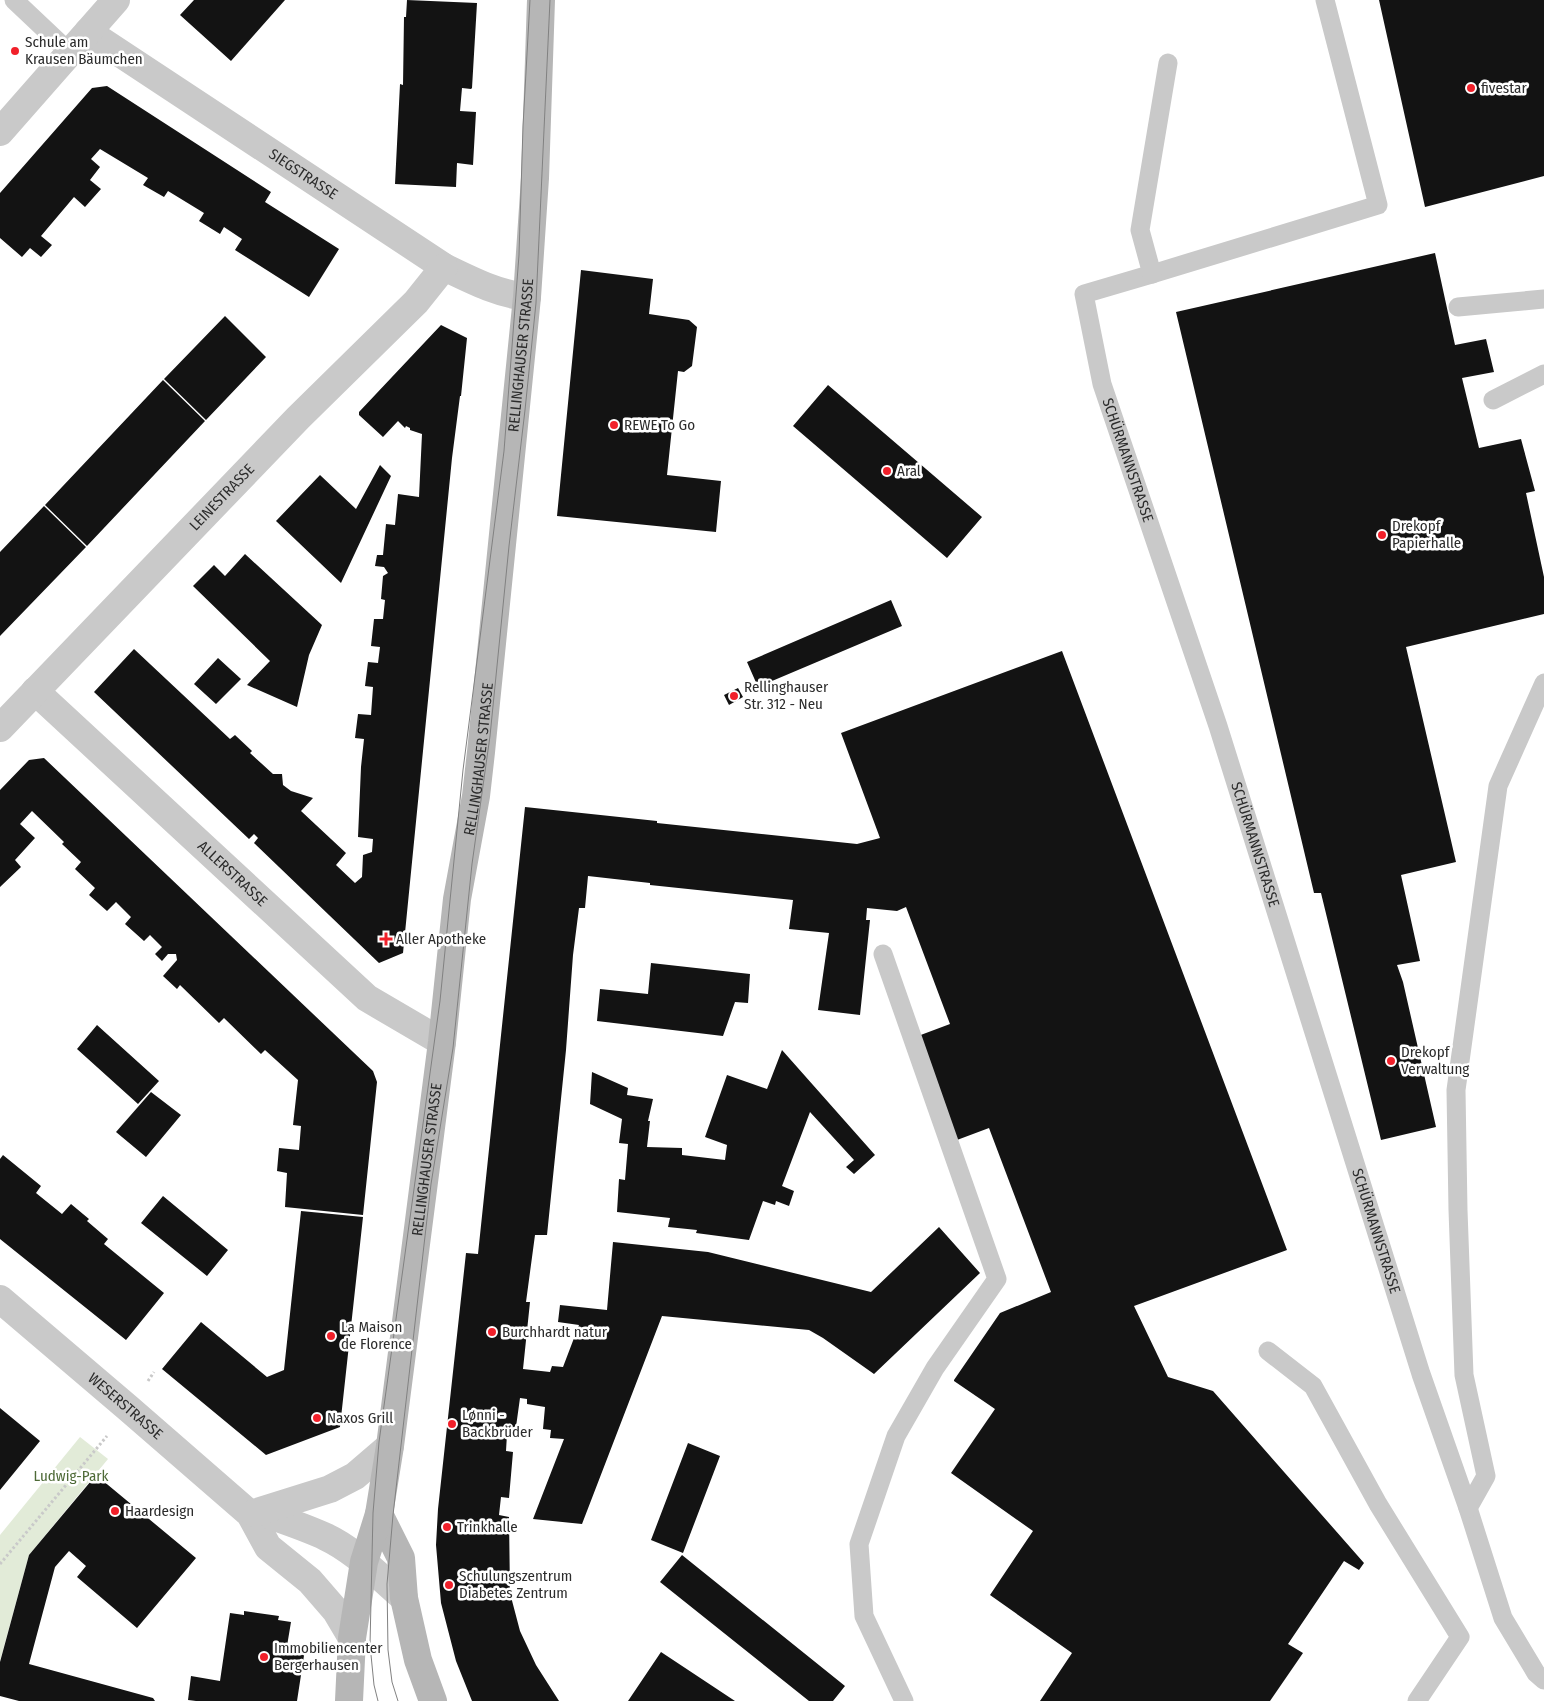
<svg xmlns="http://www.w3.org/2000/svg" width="1544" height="1701" viewBox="0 0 1544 1701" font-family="'Fira Sans Condensed',sans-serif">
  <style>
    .green { fill: #e2ebd8 }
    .building { fill: #131313 }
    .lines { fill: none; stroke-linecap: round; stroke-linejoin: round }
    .path { stroke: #c9c9c9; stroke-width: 3; stroke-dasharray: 2.5 2.5; stroke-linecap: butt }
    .service { stroke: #c9c9c9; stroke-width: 19 }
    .minor { stroke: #c9c9c9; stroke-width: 28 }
    .tertiary { stroke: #c9c9c9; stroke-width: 28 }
    .secondary { stroke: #b6b6b6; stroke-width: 28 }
    .tram { stroke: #818181; stroke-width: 1 }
    .poi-dot { fill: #f1202a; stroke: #fff; stroke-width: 2 }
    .labels { text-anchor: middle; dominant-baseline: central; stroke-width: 5; stroke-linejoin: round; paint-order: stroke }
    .poi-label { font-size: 15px; fill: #2c2c2c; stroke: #fff; text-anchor: start }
    .street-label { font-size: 15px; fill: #2c2c2c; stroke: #fff }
    .park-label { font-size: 15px; fill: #4e6a37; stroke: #fff }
  </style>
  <rect width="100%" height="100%" fill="#fff"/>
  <!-- green -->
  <path class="green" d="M 80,1437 L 108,1459 L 29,1555 L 0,1661 L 0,1535 Z"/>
  <!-- building -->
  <path class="building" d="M 194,0 L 285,0 L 231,61 L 180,15 Z
    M 407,0 L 477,3 L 472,88 L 471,89 L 462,88 L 460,111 L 476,112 L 473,165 L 457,163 L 456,187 L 395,184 L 400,84 L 403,85 L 404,17 L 406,17 Z
    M 1379,0 L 1544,0 L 1544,176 L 1425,207 Z
    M 107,86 L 271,192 L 265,202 L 339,249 L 309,297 L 235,250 L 242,239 L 224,227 L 220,234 L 199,221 L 204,213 L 168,191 L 164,197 L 143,185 L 148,178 L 100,149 L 91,159 L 100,167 L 90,180 L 101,189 L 85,207 L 74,197 L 41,236 L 52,245 L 41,257 L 30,248 L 22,257 L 0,238 L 0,193 L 92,88 Z
    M 1435,253 L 1455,345 L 1486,339 L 1494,372 L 1462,378 L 1479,448 L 1521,439 L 1535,491 L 1526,493 L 1544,577 L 1544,614 L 1406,647 L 1456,862 L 1401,875 L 1420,961 L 1397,965 L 1403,982 L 1436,1127 L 1381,1140 L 1321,893 L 1314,893 L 1176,312 Z
    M 581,270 L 653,279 L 649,314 L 689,320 L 697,327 L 692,366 L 684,372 L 678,371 L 667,475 L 721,481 L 716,532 L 557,516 Z
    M 225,316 L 266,357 L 206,420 L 164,379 Z
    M 441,325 L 467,338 L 461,396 L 460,396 L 452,458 L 403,953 L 379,963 L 254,843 L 258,838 L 254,834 L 249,839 L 94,692 L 134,649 L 230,739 L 235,735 L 252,751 L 250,753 L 273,774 L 282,774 L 283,785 L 291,791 L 313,798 L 301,811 L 346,853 L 336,865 L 355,883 L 362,877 L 363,855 L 372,852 L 373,839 L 358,837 L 361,767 L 364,739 L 355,738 L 358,714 L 371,715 L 373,687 L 365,686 L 368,662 L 378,663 L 380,647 L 371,646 L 374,619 L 383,619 L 385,600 L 381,599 L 383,576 L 388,573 L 384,567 L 375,566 L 377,555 L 383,555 L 386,524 L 395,525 L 398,494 L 419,497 L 422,434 L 410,430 L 410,428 L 406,426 L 405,428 L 398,421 L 383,437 L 359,415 L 359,412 Z
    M 163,380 L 205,421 L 87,546 L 45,505 Z
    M 828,385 L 982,517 L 947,558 L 793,426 Z
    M 380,465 L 391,476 L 341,583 L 276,521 L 320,475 L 356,509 Z
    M 44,506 L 86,547 L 0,636 L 0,552 Z
    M 245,554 L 322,625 L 309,655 L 297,707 L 247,685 L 270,661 L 193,586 L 214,565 L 225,576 Z
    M 891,600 L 902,626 L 758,687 L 747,662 Z
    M 1062,651 L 1287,1250 L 1134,1306 L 1168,1377 L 1213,1391 L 1364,1563 L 1359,1570 L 1344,1561 L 1288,1644 L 1303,1653 L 1270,1701 L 1040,1701 L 1072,1653 L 990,1595 L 1033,1531 L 951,1473 L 995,1409 L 954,1381 L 954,1380 L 1000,1313 L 1051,1292 L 989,1128 L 957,1140 L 918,1036 L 950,1024 L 906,907 L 897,911 L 867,908 L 866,920 L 870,920 L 860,1015 L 818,1010 L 829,933 L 789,929 L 793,900 L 650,885 L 650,883 L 588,876 L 585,908 L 579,908 L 573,955 L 566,1050 L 547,1235 L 535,1235 L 526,1302 L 530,1302 L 523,1369 L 550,1372 L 552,1366 L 563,1367 L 579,1325 L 558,1322 L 560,1305 L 607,1310 L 613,1242 L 708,1252 L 871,1292 L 939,1227 L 980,1273 L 874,1374 L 823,1338 L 809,1330 L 662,1316 L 582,1524 L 533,1519 L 564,1439 L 550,1438 L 551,1430 L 543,1429 L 545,1407 L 527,1404 L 527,1399 L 520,1398 L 515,1434 L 507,1434 L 506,1451 L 513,1452 L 509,1498 L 501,1497 L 499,1515 L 509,1517 L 510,1593 L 520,1631 L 536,1665 L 559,1701 L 472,1701 L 456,1661 L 441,1603 L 436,1545 L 438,1509 L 466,1253 L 478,1254 L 525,807 L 657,821 L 657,823 L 857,844 L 880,838 L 841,733 Z
    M 218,658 L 241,679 L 216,704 L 194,684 Z
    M 738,688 L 743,697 L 729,705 L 724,695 Z
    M 44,758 L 373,1071 L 377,1082 L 363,1215 L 285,1207 L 287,1173 L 277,1171 L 279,1148 L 299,1150 L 301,1126 L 293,1125 L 298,1080 L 265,1050 L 261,1054 L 224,1018 L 219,1023 L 180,985 L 177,989 L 163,976 L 177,960 L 176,954 L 168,954 L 162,961 L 155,954 L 162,947 L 150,935 L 144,941 L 125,924 L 131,917 L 116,902 L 107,911 L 89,895 L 95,888 L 75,869 L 81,862 L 62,844 L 64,842 L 32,811 L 20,824 L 35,838 L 15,860 L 21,867 L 0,887 L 0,790 L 29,760 Z
    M 651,963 L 750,974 L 748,1003 L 735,1002 L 723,1036 L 597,1021 L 600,989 L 648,994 Z
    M 97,1025 L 159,1081 L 138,1104 L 77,1049 Z
    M 782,1050 L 875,1155 L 854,1174 L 846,1167 L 854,1160 L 810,1112 L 782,1186 L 794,1191 L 789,1206 L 776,1201 L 775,1205 L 763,1201 L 749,1240 L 696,1233 L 697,1230 L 668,1227 L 670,1218 L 617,1212 L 619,1179 L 625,1180 L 628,1144 L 619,1143 L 622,1119 L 590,1104 L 592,1072 L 628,1088 L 627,1095 L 653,1099 L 648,1121 L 650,1121 L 647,1147 L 682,1148 L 682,1155 L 725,1160 L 727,1145 L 705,1137 L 727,1075 L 767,1089 Z
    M 151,1092 L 181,1115 L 146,1157 L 116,1132 Z
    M 3,1155 L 41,1186 L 36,1193 L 62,1214 L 71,1204 L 89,1219 L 87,1221 L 108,1239 L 104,1244 L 164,1293 L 126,1340 L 0,1239 L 0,1159 Z
    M 163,1196 L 228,1250 L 207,1276 L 141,1223 Z
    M 301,1211 L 363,1217 L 340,1427 L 266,1455 L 162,1369 L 201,1322 L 267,1377 L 284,1370 Z
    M 0,1408 L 40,1441 L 0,1490 Z
    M 688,1443 L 720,1456 L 683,1553 L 651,1540 Z
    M 96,1475 L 196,1558 L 137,1628 L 77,1577 L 86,1566 L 69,1551 L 55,1567 L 29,1664 L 153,1698 L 155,1701 L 19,1701 L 0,1696 L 0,1662 L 29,1555 Z
    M 682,1555 L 845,1686 L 833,1701 L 809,1701 L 660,1582 Z
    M 244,1611 L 279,1616 L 278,1620 L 291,1622 L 287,1646 L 305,1649 L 297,1701 L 196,1701 L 188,1700 L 191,1676 L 220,1681 L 230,1613 L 244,1615 Z
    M 661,1652 L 735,1701 L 628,1701 Z"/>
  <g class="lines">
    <!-- path -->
    <path class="path" d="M 148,1381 L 154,1372
      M 0,1564 L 107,1436"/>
    <!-- service -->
    <g class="service">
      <path d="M 14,0 L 69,52"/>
      <path id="s1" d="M 1325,0 L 1378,205 L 1152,274 L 1084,294 L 1102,384 L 1218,726 L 1421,1374 L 1468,1508 L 1503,1618 L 1536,1673 L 1544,1680"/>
      <path d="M 1152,274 L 1140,230 L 1168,63"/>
      <path d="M 1458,307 L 1544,299"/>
      <path d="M 1493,400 L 1544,374"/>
      <path d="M 883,954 L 997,1279 L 935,1368 L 896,1436 L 859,1544 L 864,1616 L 904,1701"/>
      <path d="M 1268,1351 L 1313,1386 L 1378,1504 L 1460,1637 L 1417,1701"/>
      <path d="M 1468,1508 L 1486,1476 L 1464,1375 L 1458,1210 L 1456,1090 L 1498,786 L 1544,683"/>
    </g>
    <!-- minor -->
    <g class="minor">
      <path id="s2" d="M 88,32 L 444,267 C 471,280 498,294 527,297"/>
      <path d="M 0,132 L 116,0"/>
      <path id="s3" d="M 35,691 L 367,998 L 442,1042"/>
      <path id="s4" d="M 0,728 L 298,418 L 416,302 L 444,267"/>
    </g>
    <!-- tertiary -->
    <g class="tertiary">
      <path id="s5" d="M 0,1299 L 128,1408 L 250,1514 L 268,1547 L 310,1581 L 336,1611 L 352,1638"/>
      <path d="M 261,1512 C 282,1520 305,1527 326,1537 C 356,1551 379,1577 404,1598"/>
      <path d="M 254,1513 L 330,1489 L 355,1476 L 390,1446"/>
    </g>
    <!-- secondary -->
    <g class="secondary">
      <path d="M 379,1514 L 401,1558 L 404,1598 L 418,1660 L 433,1701"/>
      <path id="s6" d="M 349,1701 L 352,1638 L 364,1562 L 379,1514 L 390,1446 L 442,1042 L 457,899 L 476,796 L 481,752 L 527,297 L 535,178 L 541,0"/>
    </g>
    <!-- tram -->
    <path class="tram" d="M 378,1701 L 374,1685 L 370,1645 L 373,1513 L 379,1442 L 440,1001 L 463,770 L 504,451 L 519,255 L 523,126 L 530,0
      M 398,1701 L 392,1682 L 388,1650 L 387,1584 L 393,1515 L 431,1184 L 453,1048 L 472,864 L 490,736 L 509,546 L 525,410 L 536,303 L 550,0"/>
  </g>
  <!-- markers -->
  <g class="poi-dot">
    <circle cx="15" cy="51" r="5"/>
    <circle cx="1471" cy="88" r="5"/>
    <circle cx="614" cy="425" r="5"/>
    <circle cx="887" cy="471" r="5"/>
    <circle cx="1382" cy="535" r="5"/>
    <circle cx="734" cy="696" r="5"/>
    <path d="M383.5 931.5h5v5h5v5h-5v5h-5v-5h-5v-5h5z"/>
    <circle cx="1391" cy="1061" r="5"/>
    <circle cx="492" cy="1332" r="5"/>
    <circle cx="331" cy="1336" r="5"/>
    <circle cx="317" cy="1418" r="5"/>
    <circle cx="452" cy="1424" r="5"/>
    <circle cx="115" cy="1511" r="5"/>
    <circle cx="447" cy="1527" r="5"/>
    <circle cx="449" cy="1585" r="5"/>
    <circle cx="264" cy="1657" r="5"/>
  </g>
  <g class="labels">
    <!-- poi labels -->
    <g class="poi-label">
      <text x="25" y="42">Schule am<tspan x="25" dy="17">Krausen Bäumchen</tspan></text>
      <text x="1481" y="88">fivestar</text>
      <text x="624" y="425">REWE To Go</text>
      <text x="897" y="471">Aral</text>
      <text x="1392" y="526">Drekopf<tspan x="1392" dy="17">Papierhalle</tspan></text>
      <text x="744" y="687">Rellinghauser<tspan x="744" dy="17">Str. 312 - Neu</tspan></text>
      <text x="396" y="939">Aller Apotheke</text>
      <text x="1401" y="1052">Drekopf<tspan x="1401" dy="17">Verwaltung</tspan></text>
      <text x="341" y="1327">La Maison<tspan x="341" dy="17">de Florence</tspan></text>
      <text x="502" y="1332">Burchhardt natur</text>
      <text x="462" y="1415">Lønni -<tspan x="462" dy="17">Backbrüder</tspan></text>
      <text x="327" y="1418">Naxos Grill</text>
      <text x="125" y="1511">Haardesign</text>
      <text x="457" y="1527">Trinkhalle</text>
      <text x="459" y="1576">Schulungszentrum<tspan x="459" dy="17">Diabetes Zentrum</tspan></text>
      <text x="274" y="1648">Immobiliencenter<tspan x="274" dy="17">Bergerhausen</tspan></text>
    </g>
    <!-- street labels -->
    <g class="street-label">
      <text stroke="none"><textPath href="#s2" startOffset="258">SIEGSTRASSE</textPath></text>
      <text stroke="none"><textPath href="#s6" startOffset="1358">RELLINGHAUSER STRASSE</textPath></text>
      <text stroke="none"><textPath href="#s1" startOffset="691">SCHÜRMANNSTRASSE</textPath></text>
      <text stroke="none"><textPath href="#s4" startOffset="320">LEINESTRASSE</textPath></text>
      <text stroke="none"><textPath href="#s6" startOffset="952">RELLINGHAUSER STRASSE</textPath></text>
      <text stroke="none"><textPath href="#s1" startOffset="1096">SCHÜRMANNSTRASSE</textPath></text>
      <text stroke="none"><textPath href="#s3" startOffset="269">ALLERSTRASSE</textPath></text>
      <text stroke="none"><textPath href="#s6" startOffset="548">RELLINGHAUSER STRASSE</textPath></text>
      <text stroke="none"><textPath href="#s1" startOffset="1501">SCHÜRMANNSTRASSE</textPath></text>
      <text stroke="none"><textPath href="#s5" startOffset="165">WESERSTRASSE</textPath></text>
    </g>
    <!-- park labels -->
    <g class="park-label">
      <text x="71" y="1476">Ludwig-Park</text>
    </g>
  </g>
</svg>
